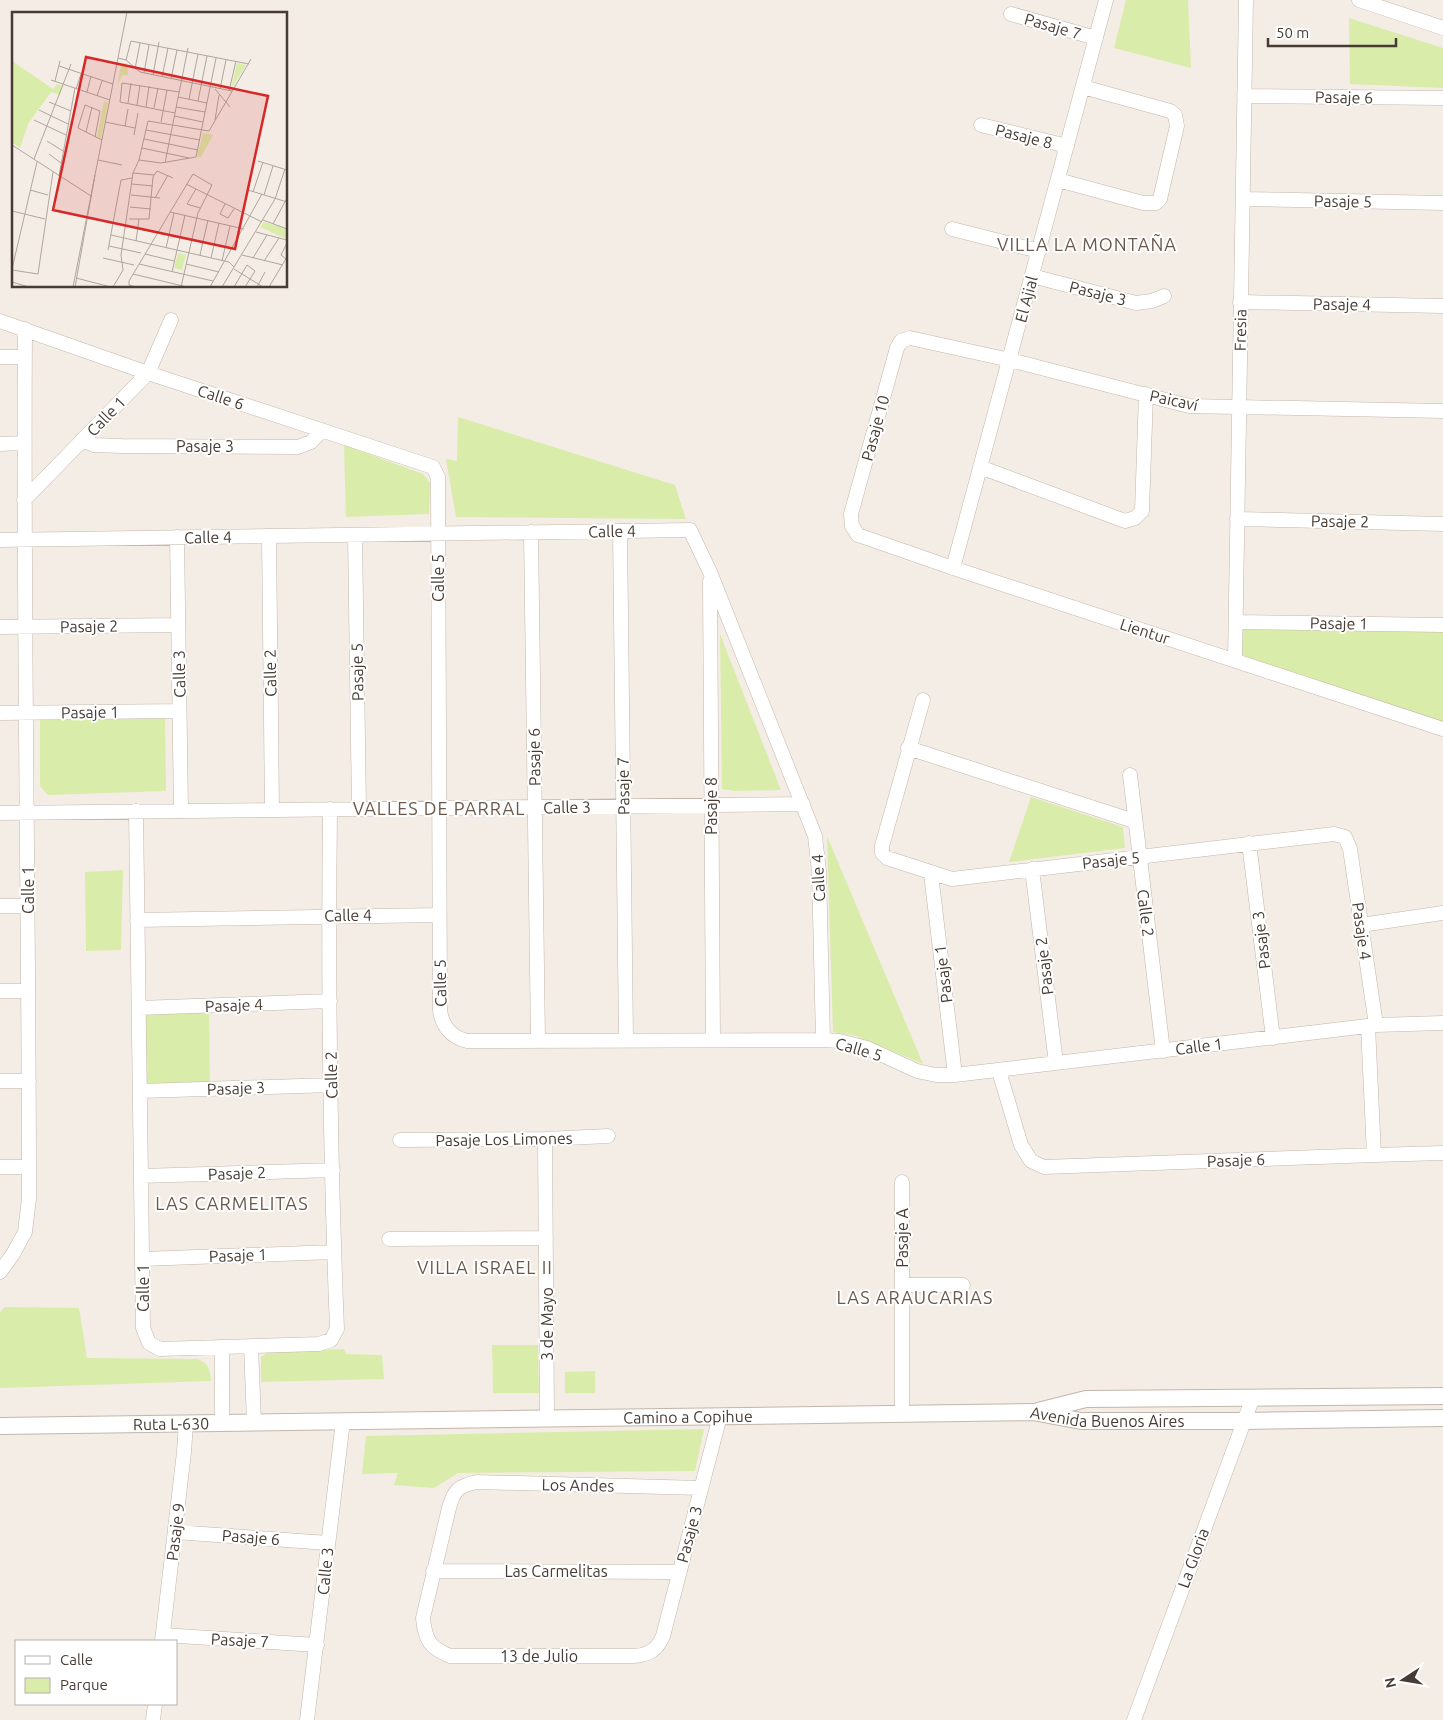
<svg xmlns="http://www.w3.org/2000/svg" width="1443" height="1720" viewBox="0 0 1443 1720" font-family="Ubuntu,sans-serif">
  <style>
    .green { fill: #daecaa }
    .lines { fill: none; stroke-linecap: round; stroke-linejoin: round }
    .minor-casing { stroke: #c3b6aa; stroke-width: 15 }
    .tertiary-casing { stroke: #c3b6aa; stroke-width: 18 }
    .minor { stroke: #fff; stroke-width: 14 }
    .tertiary { stroke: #fff; stroke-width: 16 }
    .labels { text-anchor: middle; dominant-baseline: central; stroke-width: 4; stroke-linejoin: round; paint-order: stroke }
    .street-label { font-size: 16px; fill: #473c34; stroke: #fff }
    .neighbourhood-label { font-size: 18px; letter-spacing: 1px; fill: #6b584a; stroke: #fff }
    .inset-road { fill: none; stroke: #afa69e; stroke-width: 1 }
    .view { fill: #d62828; fill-opacity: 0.15; stroke: #d62828; stroke-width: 2.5 }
    .inset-edge { fill: none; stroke: #473c34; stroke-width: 2.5 }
  </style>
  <rect width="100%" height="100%" fill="#f4ede5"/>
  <!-- green -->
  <path class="green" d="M 1126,0 L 1188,0 L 1191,68 L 1114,48 Z
    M 1349,18 L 1443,48 L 1443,88 L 1350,84 Z
    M 458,417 L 675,485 L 686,519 L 456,517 L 446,459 L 457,461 Z
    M 344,445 L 423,474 L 430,483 L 429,514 L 346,517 Z
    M 1240,626 L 1443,629 L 1443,724 L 1240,657 Z
    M 720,634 L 781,790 L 734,791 L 722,789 Z
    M 165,717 L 166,791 L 48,795 L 40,786 L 40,719 Z
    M 1031,797 L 1123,827 L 1125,848 L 1009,862 Z
    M 827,836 L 923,1064 L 856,1036 L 833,1032 Z
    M 123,870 L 121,950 L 86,951 L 85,872 Z
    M 209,1011 L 210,1084 L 145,1087 L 143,1012 Z
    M 5,1307 L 79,1308 L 87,1358 L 198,1359 C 209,1364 210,1369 211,1381 L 0,1388 L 0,1312 Z
    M 492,1345 L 538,1345 L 539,1393 L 493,1393 Z
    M 344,1349 L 346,1354 L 382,1355 L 384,1379 L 261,1382 L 261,1357 L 268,1352 Z
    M 595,1371 L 595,1393 L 565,1393 L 565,1372 Z
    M 704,1429 L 695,1471 L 458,1473 L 434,1488 L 394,1485 L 398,1473 L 362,1474 L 366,1436 Z"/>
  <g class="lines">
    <!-- minor casing -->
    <g class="minor-casing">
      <path id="minor" d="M 1359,0 L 1443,28
        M 1011,14 L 1096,38
        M 1244,96 L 1443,98
        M 981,125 L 1067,146
        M 1058,180 L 1143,203 L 1156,203 L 1160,199 L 1177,126 L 1175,115 L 1170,111 L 1083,87
        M 1243,199 L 1443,203
        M 952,229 L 1039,251
        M 1032,276 L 1136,303 L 1152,301 L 1164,296
        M 1240,302 L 1443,306
        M 0,321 L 148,373 L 433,467 L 438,477 L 440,1010 C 442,1026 451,1037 467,1041 L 823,1040 L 839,1041 L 867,1048 L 917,1071 L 936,1075 L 955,1075 L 1376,1025 L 1443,1023
        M 0,357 L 25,357
        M 1443,411 L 1189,406 L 1010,360 L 910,338 L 901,341 L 897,348 L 851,514 L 852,526 L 858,535 L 953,568 L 1443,729
        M 82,440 L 94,445 L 121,446 L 298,447 L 311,442 L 322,430
        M 0,444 L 24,443
        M 980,467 L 1125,521 L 1135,518 L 1142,511 L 1146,394
        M 24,500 L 148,373 L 171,320
        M 1237,519 L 1443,524
        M 620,531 L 626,1040
        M 531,532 L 538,1041
        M 355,535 L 359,809
        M 269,536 L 272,810
        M 177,537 L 181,811
        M 0,540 L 690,530 L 710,572 L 815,836 L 819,871 L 823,1040
        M 953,568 L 1106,0
        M 710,581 L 713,1040
        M 1236,622 L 1443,625
        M 0,627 L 178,625
        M 1235,660 L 1246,0
        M 923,700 L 882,846 L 882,853 L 887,858 L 952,879 L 1334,834 L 1345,837 L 1350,849 L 1376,1025
        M 0,713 L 179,711
        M 908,748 L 1134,821
        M 1130,775 L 1163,1051
        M 136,811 L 143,1328 L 149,1343 L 160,1349 L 319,1344 L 331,1340 L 337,1329 C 330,1156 328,982 330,809
        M 0,813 L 803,804
        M 1249,843 L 1273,1038
        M 1032,869 L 1056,1063
        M 931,874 L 955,1075
        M 0,906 L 27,906
        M 137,920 L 439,915
        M 1361,925 L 1443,913
        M 0,991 L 28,991
        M 139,1008 L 330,1001
        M 1368,1026 L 1374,1155
        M 999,1071 L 1021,1145 L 1031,1161 L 1044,1167 L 1374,1155 L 1443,1153
        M 0,1081 L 29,1081
        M 140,1091 L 332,1085
        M 545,1139 L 547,1418
        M 400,1140 L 545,1139 L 608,1136
        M 0,1167 L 29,1167
        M 141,1176 L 333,1170
        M 902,1182 L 902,1414
        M 389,1239 L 546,1238
        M 143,1259 L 334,1252
        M 0,1272 L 13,1254 L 25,1232 L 29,1198 C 29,909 23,619 25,329
        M 902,1285 L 963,1285
        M 251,1346 L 254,1422
        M 222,1347 L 222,1423
        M 701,1488 L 477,1482 C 458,1486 454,1490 449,1508 L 423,1618 C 425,1640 430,1648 450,1656 L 634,1656 C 649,1655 657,1650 663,1636 L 720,1416
        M 175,1532 L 328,1543
        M 433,1571 L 679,1572
        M 163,1635 L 317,1645
        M 162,1641 L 184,1452 L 186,1423
        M 153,1720 L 155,1704
        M 307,1720 L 343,1421
        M 1134,1720 L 1253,1397"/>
    </g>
    <!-- tertiary casing -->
    <g class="tertiary-casing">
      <g id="tertiary">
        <path d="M 1038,1411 L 1086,1399 L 1443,1396"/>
        <path id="s1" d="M 0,1426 L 1033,1412 L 1081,1421 L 1244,1421 L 1443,1418"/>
      </g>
    </g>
    <!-- minor -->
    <use href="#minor" class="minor"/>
    <!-- tertiary -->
    <use href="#tertiary" class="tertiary"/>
  </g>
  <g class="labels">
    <!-- street labels -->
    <g class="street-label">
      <text transform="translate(1053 26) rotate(16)">Pasaje 7</text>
      <text transform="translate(1344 97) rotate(1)">Pasaje 6</text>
      <text transform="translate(1024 136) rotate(14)">Pasaje 8</text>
      <text transform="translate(1343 201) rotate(1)">Pasaje 5</text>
      <text transform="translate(1098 293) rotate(14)">Pasaje 3</text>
      <text transform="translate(1026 299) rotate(-75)">El Ajial</text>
      <text transform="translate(1342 304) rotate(1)">Pasaje 4</text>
      <text transform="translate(1240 330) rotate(-89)">Fresia</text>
      <text transform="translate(221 397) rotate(18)">Calle 6</text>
      <text transform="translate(1174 400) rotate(12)">Paicaví</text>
      <text transform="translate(106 416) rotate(-46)">Calle 1</text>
      <text transform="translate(875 428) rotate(-75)">Pasaje 10</text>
      <text x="205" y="446">Pasaje 3</text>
      <text transform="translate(1340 521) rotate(1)">Pasaje 2</text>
      <text transform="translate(612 531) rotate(-1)">Calle 4</text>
      <text transform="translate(208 537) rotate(-1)">Calle 4</text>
      <text transform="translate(438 578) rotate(-90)">Calle 5</text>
      <text transform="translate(1339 623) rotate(1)">Pasaje 1</text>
      <text transform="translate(89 626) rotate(-1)">Pasaje 2</text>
      <text transform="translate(1145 631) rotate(18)">Lientur</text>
      <text transform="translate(357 672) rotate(-91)">Pasaje 5</text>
      <text transform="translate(270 673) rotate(-91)">Calle 2</text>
      <text transform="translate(179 674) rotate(-91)">Calle 3</text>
      <text transform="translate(90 712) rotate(-1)">Pasaje 1</text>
      <text transform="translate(534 757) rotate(-91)">Pasaje 6</text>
      <text transform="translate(623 786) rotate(-91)">Pasaje 7</text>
      <text transform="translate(711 806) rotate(-90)">Pasaje 8</text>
      <text transform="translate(567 807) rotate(-1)">Calle 3</text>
      <text transform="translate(1111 860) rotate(-6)">Pasaje 5</text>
      <text transform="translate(818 878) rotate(-93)">Calle 4</text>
      <text transform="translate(28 890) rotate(-90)">Calle 1</text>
      <text transform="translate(1146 913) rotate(83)">Calle 2</text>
      <text transform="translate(348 915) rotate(-1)">Calle 4</text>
      <text transform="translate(1362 931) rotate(82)">Pasaje 4</text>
      <text transform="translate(1261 940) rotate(-97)">Pasaje 3</text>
      <text transform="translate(1044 966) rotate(-97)">Pasaje 2</text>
      <text transform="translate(943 974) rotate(-97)">Pasaje 1</text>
      <text transform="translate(440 983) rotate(-91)">Calle 5</text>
      <text transform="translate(234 1005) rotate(-2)">Pasaje 4</text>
      <text transform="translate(1199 1046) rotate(-7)">Calle 1</text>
      <text transform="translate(859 1049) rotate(16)">Calle 5</text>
      <text transform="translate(331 1075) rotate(-91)">Calle 2</text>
      <text transform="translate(236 1088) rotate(-2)">Pasaje 3</text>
      <text transform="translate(504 1139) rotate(-1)">Pasaje Los Limones</text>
      <text transform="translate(1236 1160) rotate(-2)">Pasaje 6</text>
      <text transform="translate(237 1173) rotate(-2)">Pasaje 2</text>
      <text transform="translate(902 1238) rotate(-90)">Pasaje A</text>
      <text transform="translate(238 1255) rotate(-2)">Pasaje 1</text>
      <text transform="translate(143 1288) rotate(-90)">Calle 1</text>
      <text transform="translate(547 1324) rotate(-90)">3 de Mayo</text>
      <text stroke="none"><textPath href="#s1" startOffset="1108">Avenida Buenos Aires</textPath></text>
      <text stroke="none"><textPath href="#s1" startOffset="688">Camino a Copihue</textPath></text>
      <text stroke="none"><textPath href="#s1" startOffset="171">Ruta L-630</textPath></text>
      <text transform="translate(578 1485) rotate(1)">Los Andes</text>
      <text transform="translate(175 1532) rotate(-83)">Pasaje 9</text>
      <text transform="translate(689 1534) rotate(-75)">Pasaje 3</text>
      <text transform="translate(251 1537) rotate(4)">Pasaje 6</text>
      <text transform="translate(1193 1558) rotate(-70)">La Gloria</text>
      <text transform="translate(325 1571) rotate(-84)">Calle 3</text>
      <text x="556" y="1571">Las Carmelitas</text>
      <text transform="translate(240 1640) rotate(3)">Pasaje 7</text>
      <text x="539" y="1656">13 de Julio</text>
    </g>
    <!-- neighbourhood labels -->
    <g class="neighbourhood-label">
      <text x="1087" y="244">VILLA LA MONTAÑA</text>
      <text x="439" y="808">VALLES DE PARRAL</text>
      <text x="232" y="1203">LAS CARMELITAS</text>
      <text x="485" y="1267">VILLA ISRAEL II</text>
      <text x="915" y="1297">LAS ARAUCARIAS</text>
    </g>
  </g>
  <!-- overview -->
  <g transform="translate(12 12)">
    <rect width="275" height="275" fill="#f4ede5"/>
    <path d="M 0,49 L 41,77 L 45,72 L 51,74 L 48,83 L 39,80 L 16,112 L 8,136 L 0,130 ZM 115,51 L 116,63 L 110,63 L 105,75 L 109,52 ZM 225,51 L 234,53 L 219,77 ZM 92,89 L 96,91 L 89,126 L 85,125 ZM 191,121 L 201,123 L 189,145 L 185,145 ZM 252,210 L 275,217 L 275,227 L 248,215 ZM 166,241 L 174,243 L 170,258 L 162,256 Z" fill="#daecaa"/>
    <path class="inset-road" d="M 106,46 L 114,48 L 128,60 L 220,79M 114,48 L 119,29 L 237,52M 47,54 L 101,72M 123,57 L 128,31M 132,61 L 137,33M 141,63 L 147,30M 150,65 L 156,36M 159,67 L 165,38M 39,68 L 98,88M 43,69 L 48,49M 64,77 L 69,62M 203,77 L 218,95M 208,77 L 214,48M 217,79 L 224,49M 75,80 L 79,64M 85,84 L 90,69M 166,85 L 195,91M 177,87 L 186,42M 186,89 L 195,44M 37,90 L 59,99M 116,91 L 119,71M 125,93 L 128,73M 134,95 L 137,74M 164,95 L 193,100M 142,96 L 146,76M 27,98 L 56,112M 163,101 L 108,90 L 110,71 L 167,80M 162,104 L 191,110M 22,108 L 54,123M 203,108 L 207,83M 93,110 L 123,116M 149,110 L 155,78M 113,114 L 116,97M 134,118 L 188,128M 74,120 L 80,95M 122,123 L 126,101M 83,125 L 88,99 L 73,93 L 66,116 L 90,128M 132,127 L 186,138M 35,129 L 51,139M 0,133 L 79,184M 130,136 L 177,146M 37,142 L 49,151M 22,147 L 59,52M 86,148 L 110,153M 127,148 L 149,151 L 184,145 L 204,46M 246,149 L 275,158M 153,151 L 176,36M 121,161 L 142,163M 47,164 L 63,76M 120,172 L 141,174M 174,172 L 250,210M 184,177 L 175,192 L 188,196M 18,178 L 36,183M 236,178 L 275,190M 241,180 L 251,150M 119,183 L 148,186M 252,183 L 261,154M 143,186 L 156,163M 213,192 L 208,202 L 216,206 L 222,197M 118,195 L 139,197M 0,199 L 33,207M 158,200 L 232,217M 117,207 L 137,207 L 141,165 L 145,159 L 161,166M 251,208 L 275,217M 261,212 L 275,186M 127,217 L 142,220M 244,220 L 275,228M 99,223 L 217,250 L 222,255M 124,229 L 127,207M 97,234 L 129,241M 154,236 L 162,201M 96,238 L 109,168 L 120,166M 133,242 L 162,249M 188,243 L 196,208M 230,243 L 271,253M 91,246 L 122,253M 199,246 L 207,211M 241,246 L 255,223M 274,247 L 269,243 L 275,231M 210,249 L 218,214M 252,249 L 267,226M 127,252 L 201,269M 174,252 L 207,260M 0,257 L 25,150M 222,257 L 251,275M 0,258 L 26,262 L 41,160M 160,260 L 173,203M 121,262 L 175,275M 64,266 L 99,275M 0,270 L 17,275M 61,275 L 115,0M 63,275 L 83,163M 101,275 L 111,258 L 109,243 L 121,161 L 127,148 L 136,109 L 197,119 L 239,47M 124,275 L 117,273 L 117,269 L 181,162 L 200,173 L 186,201 L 169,275M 198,275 L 250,182M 210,275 L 263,187 L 273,157M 222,275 L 235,253 L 243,259 L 233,275M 245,275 L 253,260M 257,275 L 275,245"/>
    <path class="view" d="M 74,45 L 256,84 L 223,237 L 41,198 Z"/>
    <rect width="275" height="275" class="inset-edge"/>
  </g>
  <!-- legend -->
  <rect x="15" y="1640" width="162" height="65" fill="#ffffff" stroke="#b5b1ae"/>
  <rect x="25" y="1656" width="25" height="8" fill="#ffffff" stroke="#b5b1ae"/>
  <text x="60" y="1665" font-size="15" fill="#473c34">Calle</text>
  <rect x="25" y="1678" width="25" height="15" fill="#daecaa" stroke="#b5b1ae"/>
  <text x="60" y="1690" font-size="15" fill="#473c34">Parque</text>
  <!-- north arrow -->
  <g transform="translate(1403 1680) rotate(258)" stroke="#ffffff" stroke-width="4" paint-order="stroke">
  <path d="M0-4L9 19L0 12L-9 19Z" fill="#473c34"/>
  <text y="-8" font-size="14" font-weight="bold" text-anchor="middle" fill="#473c34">N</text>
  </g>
  <!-- scale -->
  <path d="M1268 38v8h128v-8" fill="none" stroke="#473c34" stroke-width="2.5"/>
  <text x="1276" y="38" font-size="15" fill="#473c34" stroke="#ffffff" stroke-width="4" paint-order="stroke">50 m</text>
</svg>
